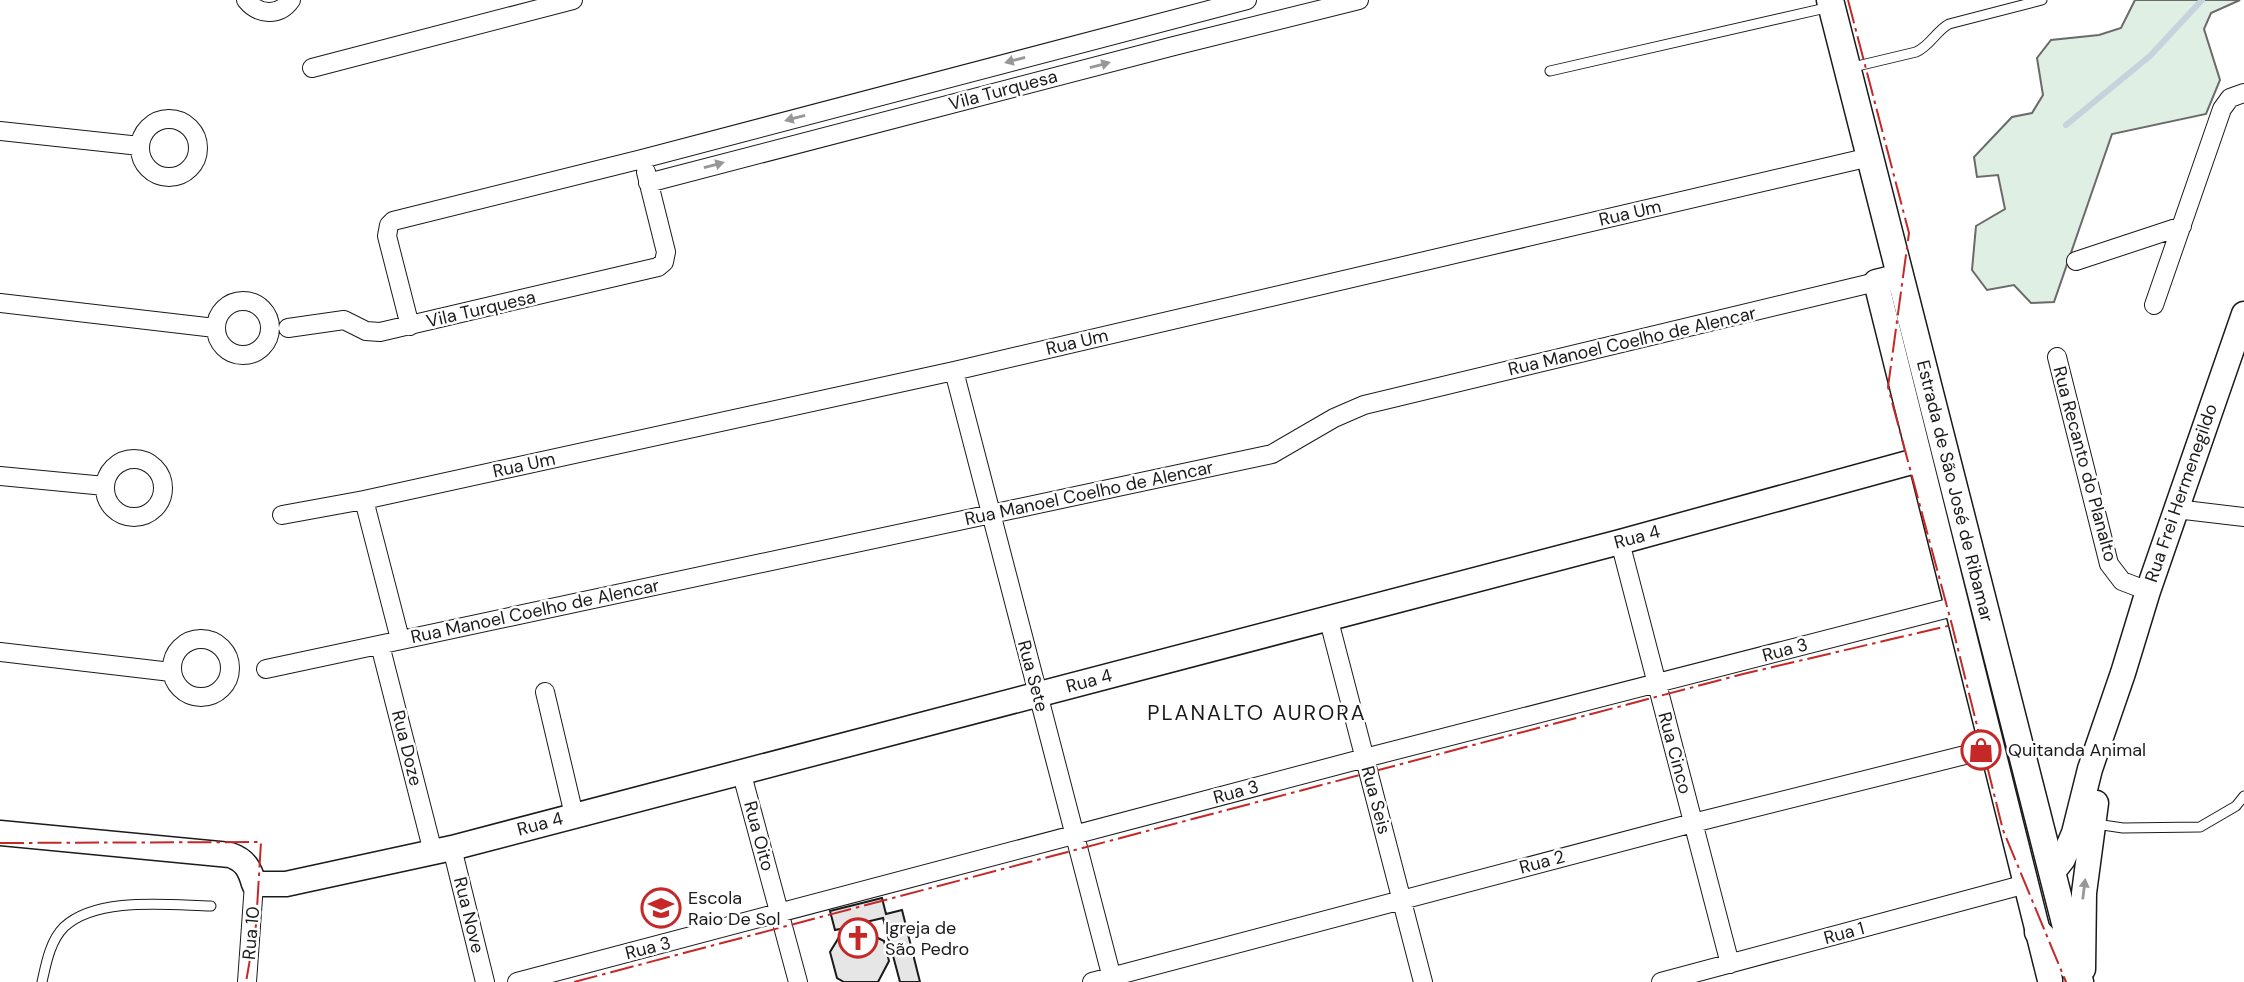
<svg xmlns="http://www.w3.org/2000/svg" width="2244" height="982" viewBox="0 0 2244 982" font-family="'DM Sans',sans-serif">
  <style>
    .green { fill: #e0efe3; stroke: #6a6a6a; stroke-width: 2 }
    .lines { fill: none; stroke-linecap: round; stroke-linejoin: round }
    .stream { stroke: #c6d2dc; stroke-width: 6 }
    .building { fill: #e6e6e6; stroke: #1a1a1a; stroke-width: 2 }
    .lane-casing { stroke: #1a1a1a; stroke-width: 11 }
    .street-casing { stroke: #1a1a1a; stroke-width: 20 }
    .secondary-casing { stroke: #1a1a1a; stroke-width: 27 }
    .primary-casing { stroke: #1a1a1a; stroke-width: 29 }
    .lane { stroke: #fff; stroke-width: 9 }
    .street { stroke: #fff; stroke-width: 18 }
    .secondary { stroke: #fff; stroke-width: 24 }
    .primary { stroke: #fff; stroke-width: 26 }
    .power { stroke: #c62828; stroke-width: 2; stroke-dasharray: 24 5 3.5 5; stroke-linecap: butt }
    .oneway { fill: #989898 }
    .labels { text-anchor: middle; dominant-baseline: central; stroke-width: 5; stroke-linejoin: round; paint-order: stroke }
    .street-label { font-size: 18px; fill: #1a1a1a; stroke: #fff }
    .poi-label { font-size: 18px; fill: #1a1a1a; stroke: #fff; text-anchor: start }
    .quarter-label { font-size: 21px; letter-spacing: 2px; fill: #1a1a1a; stroke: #fff }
  </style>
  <rect width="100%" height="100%" fill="#fff"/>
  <!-- green -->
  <path class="green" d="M 2135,0 L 2240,0 L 2211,13 L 2204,29 L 2220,80 L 2206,114 L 2112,134 L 2054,302 L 2031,303 L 2014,285 L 1987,290 L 1972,270 L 1976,226 L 2005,209 L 1998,175 L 1977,177 L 1974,157 L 2012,117 L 2032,113 L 2043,95 L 2037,58 L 2051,40 L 2099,35 L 2121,28 Z"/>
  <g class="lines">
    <!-- stream -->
    <path class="stream" d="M 2066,125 L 2150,56 L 2202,0"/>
  </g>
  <!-- building -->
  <path class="building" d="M 882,898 L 886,914 L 902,910 L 920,982 L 900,982 L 883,918 L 853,925 L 854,931 L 860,929 L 884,941 L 889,961 L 878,982 L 844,982 L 837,978 L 830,952 L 841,934 L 846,933 L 845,928 L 835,930 L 830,911 Z"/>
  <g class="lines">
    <!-- lane casing -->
    <g class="lane-casing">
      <path id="lane" d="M 1849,68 L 1916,52 C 1930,46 1936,31 1949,24 L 2042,0
        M 1550,71 L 1830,7
        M 2096,824 L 2123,828 L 2200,827 L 2236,806 L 2244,796
        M 42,982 C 46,964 50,941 64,927 C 97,896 169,905 211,906"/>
    </g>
    <!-- street casing -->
    <g class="street-casing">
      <path id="street" d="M 246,0 C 258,15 279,17 291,0
        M 312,68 L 573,0
        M140 148a29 29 0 1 1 58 0a29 29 0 1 1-58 0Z
        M 0,131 L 140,146
        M 648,183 L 1174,46 L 1359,0
        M 2076,261 L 2182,226
        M216 328a27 27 0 1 1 54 0a27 27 0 1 1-54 0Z
        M 0,303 L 215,328
        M 2154,305 L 2222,109 L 2230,98 L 2244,93
        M 410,326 L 387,236 L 389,225 L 393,221 L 642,159 L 1247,0
        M 288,328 L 344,320 L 366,331 L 380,332 L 658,267 L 664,262 L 666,252 L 646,172
        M 2057,357 L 2109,564 L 2122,581 L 2148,591
        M 954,371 L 1113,982
        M105 488a29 29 0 1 1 58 0a29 29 0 1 1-58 0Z
        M 0,476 L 105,486
        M 364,500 L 400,639
        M 2176,509 L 2244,517
        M 282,515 L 364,500 L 954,371 L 1870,157
        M 1620,542 L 1730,964
        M 1328,617 L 1423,982
        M172 668a29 29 0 1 1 58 0a29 29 0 1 1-58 0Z
        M 380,645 L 433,852
        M 0,652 L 171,672
        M 266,669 L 1272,454 L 1334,418 L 1364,405 L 1876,282
        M 545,692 L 574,815
        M 741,771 L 798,982
        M 452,848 L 485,982
        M 247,982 L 254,884
        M 517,982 L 1365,758 L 1957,606
        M 1092,982 L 1693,823 L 1993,748
        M 1661,982 L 2026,884"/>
    </g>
    <!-- secondary casing -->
    <g class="secondary-casing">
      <path id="secondary" d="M 1900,276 L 1876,282 L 2050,980
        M 0,833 L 230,855 C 245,860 250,869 254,884 L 286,884 L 452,848 L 1620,542 L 1919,460
        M 2052,873 L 2063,859 L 2074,833 L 2090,769 L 2123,673 L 2148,591 L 2244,314
        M 2083,969 L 2084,893 L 2096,803"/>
    </g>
    <!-- primary casing -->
    <g class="primary-casing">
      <path id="primary" d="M 1830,0 L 2080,982
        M 2038,932 L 2076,971"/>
    </g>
    <!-- lane -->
    <use href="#lane" class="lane"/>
    <!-- street -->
    <use href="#street" class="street"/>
    <!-- secondary -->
    <use href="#secondary" class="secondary"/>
    <!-- primary -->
    <use href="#primary" class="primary"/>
    <!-- power -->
    <path class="power" d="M 1848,0 L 1909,233 L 1888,387 L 1952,625 L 2003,830 L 2066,982
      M 0,843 L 261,842 L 256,925 L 246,982
      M 574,982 L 1743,674 L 1952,625"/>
  </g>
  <!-- one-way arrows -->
  <defs><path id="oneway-solid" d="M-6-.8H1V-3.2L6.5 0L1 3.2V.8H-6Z" transform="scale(1.75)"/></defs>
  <g class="oneway">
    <use href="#oneway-solid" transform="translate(1015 60) rotate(165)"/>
    <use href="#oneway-solid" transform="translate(1100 65) rotate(-15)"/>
    <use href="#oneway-solid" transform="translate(795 118) rotate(165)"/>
    <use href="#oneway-solid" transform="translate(714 165) rotate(-15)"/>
    <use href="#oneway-solid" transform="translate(2084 889) rotate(-83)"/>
  </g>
  <!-- icons -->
  <defs>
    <g id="shop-ring" transform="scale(2.0125)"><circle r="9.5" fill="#fff" stroke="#c62828" stroke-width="1.5"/><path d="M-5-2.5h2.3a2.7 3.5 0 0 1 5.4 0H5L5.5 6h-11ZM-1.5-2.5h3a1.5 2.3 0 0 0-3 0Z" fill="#c62828"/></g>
    <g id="school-ring" transform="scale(2.0125)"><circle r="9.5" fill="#fff" stroke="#c62828" stroke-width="1.5"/><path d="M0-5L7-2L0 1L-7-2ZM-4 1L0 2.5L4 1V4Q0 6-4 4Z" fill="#c62828"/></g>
    <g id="church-ring" transform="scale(2.0125)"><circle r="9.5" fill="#fff" stroke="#c62828" stroke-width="1.5"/><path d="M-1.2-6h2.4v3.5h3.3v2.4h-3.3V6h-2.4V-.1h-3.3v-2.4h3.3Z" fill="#c62828"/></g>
  </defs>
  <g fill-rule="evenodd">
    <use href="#shop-ring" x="1981" y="750"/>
    <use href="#school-ring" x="661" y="908"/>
    <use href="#church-ring" x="858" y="938"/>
  </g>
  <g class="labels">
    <!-- street labels -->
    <g class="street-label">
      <text transform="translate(1003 90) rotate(-15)">Vila Turquesa</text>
      <text transform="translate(1630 213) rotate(-13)">Rua Um</text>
      <text transform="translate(481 309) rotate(-13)">Vila Turquesa</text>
      <text transform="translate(1632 341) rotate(-13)">Rua Manoel Coelho de Alencar</text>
      <text transform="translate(1077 342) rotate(-13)">Rua Um</text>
      <text transform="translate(2085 464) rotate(75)">Rua Recanto do Planalto</text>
      <text transform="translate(524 465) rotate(-12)">Rua Um</text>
      <text transform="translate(1955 491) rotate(76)">Estrada de São José de Ribamar</text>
      <text transform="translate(1089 493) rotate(-12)">Rua Manoel Coelho de Alencar</text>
      <text transform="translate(2181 493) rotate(-71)">Rua Frei Hermenegildo</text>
      <text transform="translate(1637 537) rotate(-15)">Rua 4</text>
      <text transform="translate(535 611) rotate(-12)">Rua Manoel Coelho de Alencar</text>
      <text transform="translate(1785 650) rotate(-15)">Rua 3</text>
      <text transform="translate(1033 676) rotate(75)">Rua Sete</text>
      <text transform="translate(1089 681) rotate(-15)">Rua 4</text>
      <text transform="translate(407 748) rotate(76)">Rua Doze</text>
      <text transform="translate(1675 753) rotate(75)">Rua Cinco</text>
      <text transform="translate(1236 792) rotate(-15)">Rua 3</text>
      <text transform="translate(1376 800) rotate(75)">Rua Seis</text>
      <text transform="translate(540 824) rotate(-15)">Rua 4</text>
      <text transform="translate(759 836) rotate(75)">Rua Oito</text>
      <text transform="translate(1542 862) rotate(-15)">Rua 2</text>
      <text transform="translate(469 915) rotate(76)">Rua Nove</text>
      <text transform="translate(251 933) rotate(-85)">Rua 10</text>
      <text transform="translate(1844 933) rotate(-15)">Rua 1</text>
      <text transform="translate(648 948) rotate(-14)">Rua 3</text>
    </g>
    <!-- poi labels -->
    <g class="poi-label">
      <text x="2008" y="750">Quitanda Animal</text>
      <text x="688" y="898">Escola<tspan x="688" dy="21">Raio De Sol</tspan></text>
      <text x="885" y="928">Igreja de<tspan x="885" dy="21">São Pedro</tspan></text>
    </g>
    <!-- quarter labels -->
    <g class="quarter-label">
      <text x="1257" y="713">PLANALTO AURORA</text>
    </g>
  </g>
</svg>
